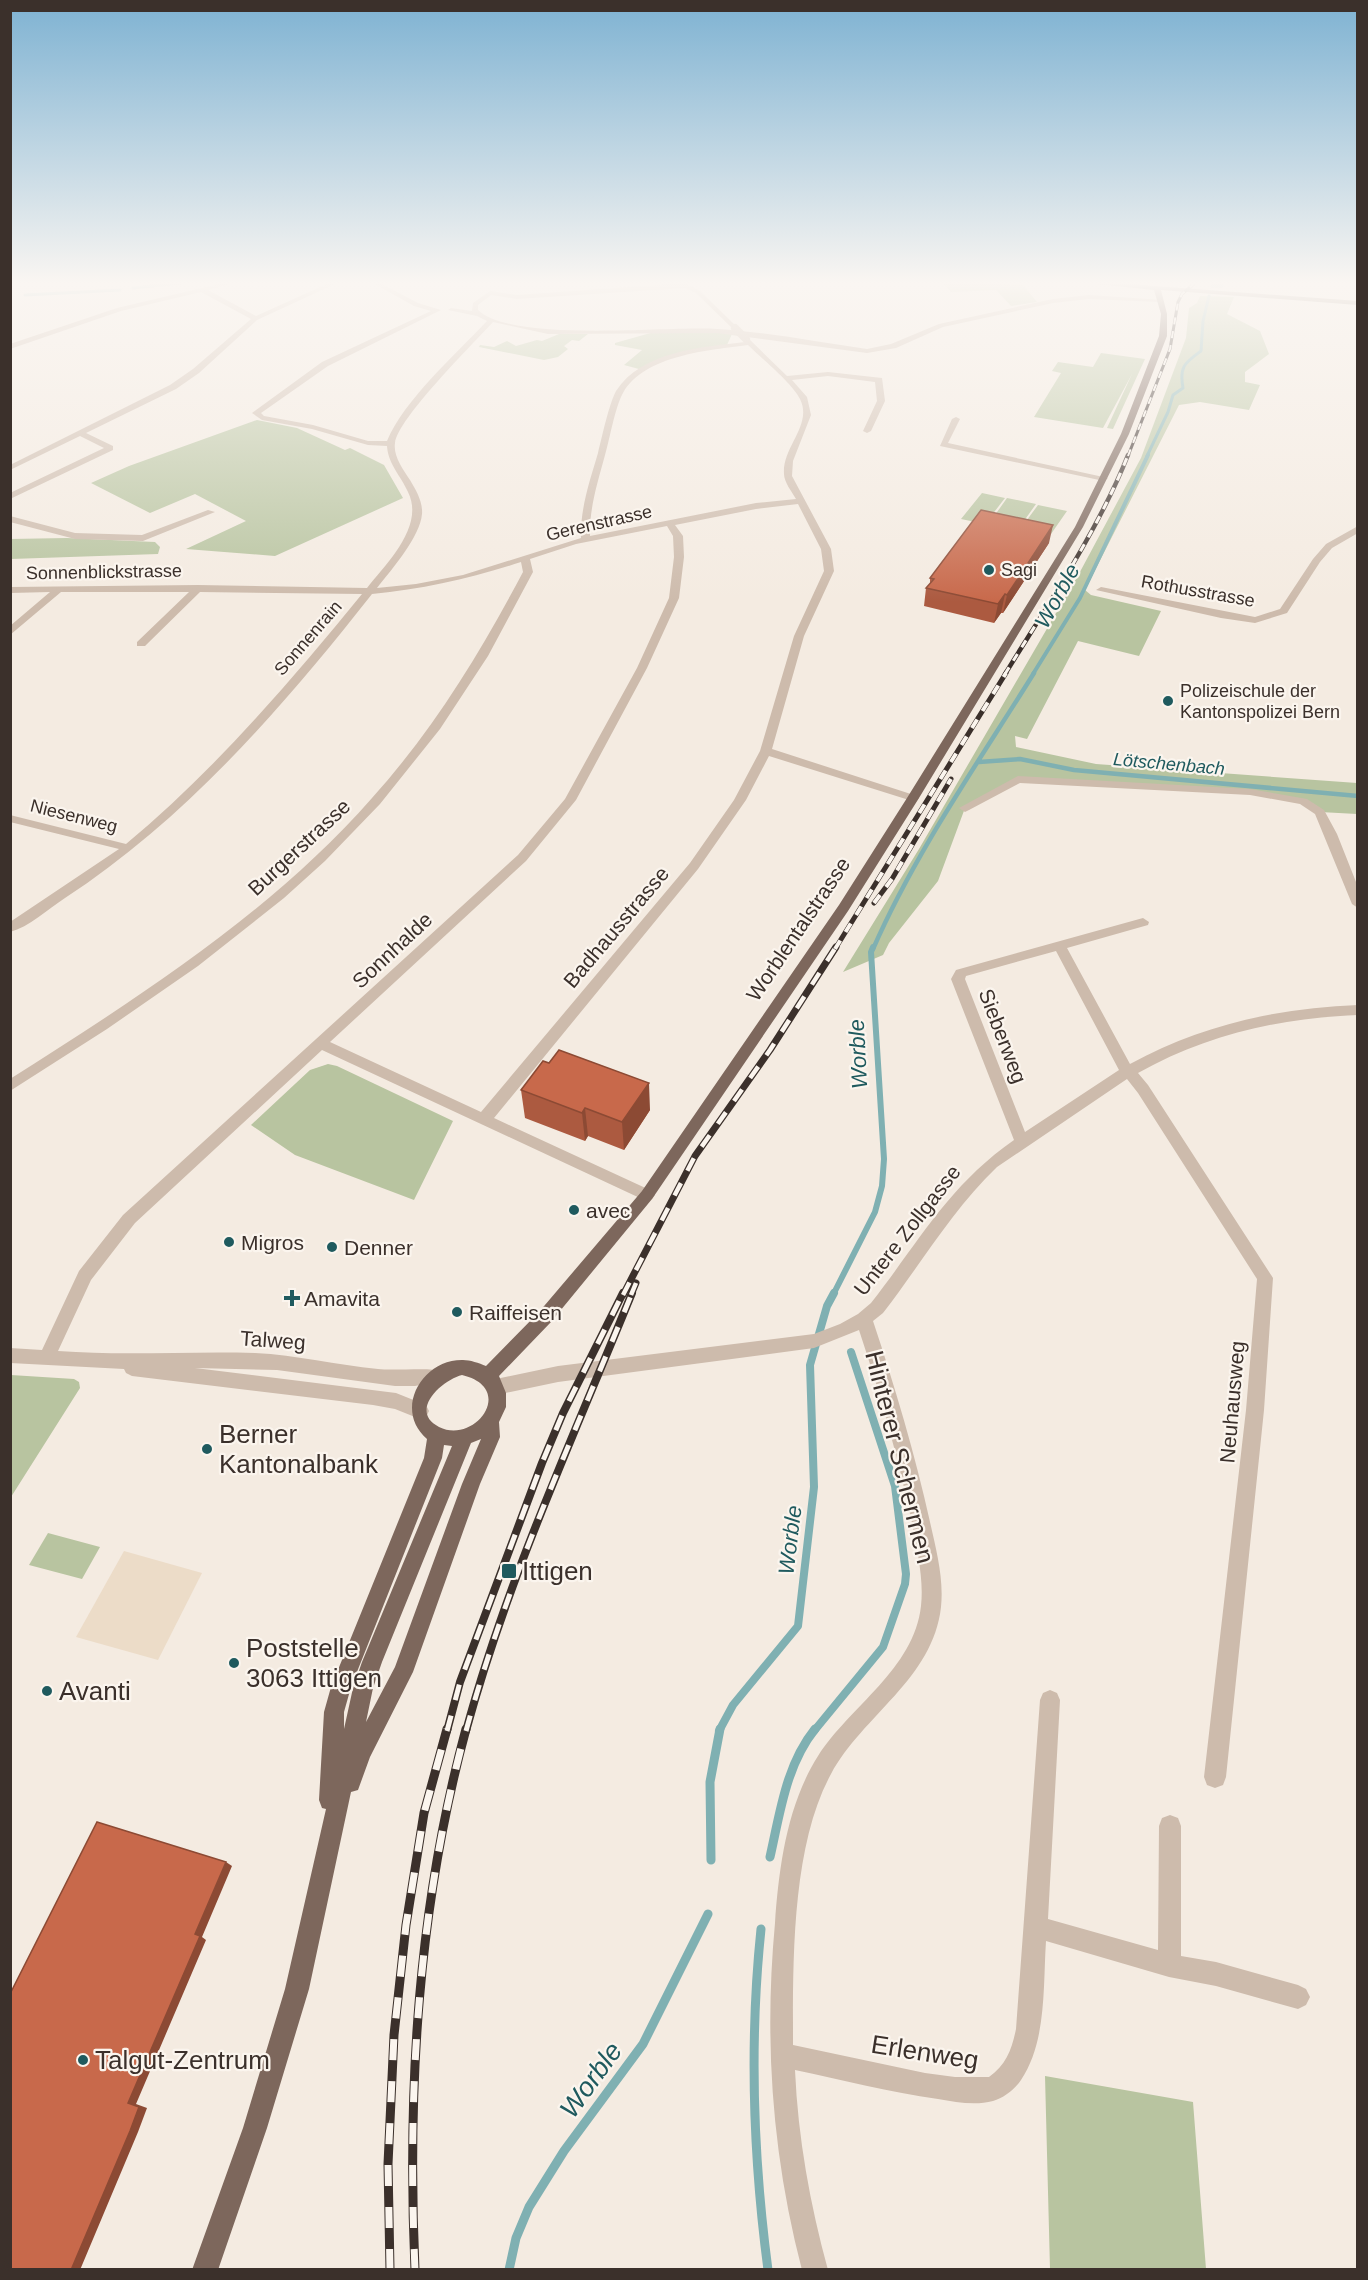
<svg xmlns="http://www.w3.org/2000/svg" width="1368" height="2280" viewBox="0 0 1368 2280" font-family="Arial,sans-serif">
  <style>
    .green { fill: #b8c4a0 }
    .plaza { fill: #ecdcc8 }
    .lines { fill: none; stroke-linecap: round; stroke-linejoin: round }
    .stream-far5 { stroke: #7fb0b2; stroke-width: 3 }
    .stream-far4 { stroke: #7fb0b2; stroke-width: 4 }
    .stream-far3 { stroke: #7fb0b2; stroke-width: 4.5 }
    .stream-far2 { stroke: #7fb0b2; stroke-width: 6 }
    .stream-far1 { stroke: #7fb0b2; stroke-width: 8 }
    .stream { stroke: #7fb0b2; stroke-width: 9 }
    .minor { fill: #cdbbac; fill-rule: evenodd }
    .major { fill: #7d675c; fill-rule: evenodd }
    .rail-far5-casing { stroke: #3b302b; stroke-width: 3 }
    .rail-far4-casing { stroke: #3b302b; stroke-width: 4.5 }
    .rail-far3-casing { stroke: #3b302b; stroke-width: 5 }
    .rail-far2-casing { stroke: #3b302b; stroke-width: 7 }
    .rail-far1-casing { stroke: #3b302b; stroke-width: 8 }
    .rail-casing { stroke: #3b302b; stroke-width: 9 }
    .rail-far5 { stroke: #fbf5ee; stroke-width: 2; stroke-dasharray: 7; stroke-linecap: butt }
    .rail-far4 { stroke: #fbf5ee; stroke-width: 3; stroke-dasharray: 8; stroke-linecap: butt }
    .rail-far3 { stroke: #fbf5ee; stroke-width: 4; stroke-dasharray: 10; stroke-linecap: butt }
    .rail-far2 { stroke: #fbf5ee; stroke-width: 4.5; stroke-dasharray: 14; stroke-linecap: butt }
    .rail-far1 { stroke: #fbf5ee; stroke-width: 5; stroke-dasharray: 16; stroke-linecap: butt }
    .rail { stroke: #fbf5ee; stroke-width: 7; stroke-dasharray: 21; stroke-linecap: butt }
    .minor-bridge { stroke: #cdbbac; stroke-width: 8 }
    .wall { fill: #ac5a40 }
    .shaded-wall { fill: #8c4a34 }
    .building { fill: #c8694b; stroke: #8c4a34; stroke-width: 1.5 }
    .poi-dot { fill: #1f5a5e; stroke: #fbf5ee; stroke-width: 2 }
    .labels { text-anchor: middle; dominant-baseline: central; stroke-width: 4.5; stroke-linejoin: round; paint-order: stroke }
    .far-street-label { font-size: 18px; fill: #3b302b; stroke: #fbf5ee }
    .far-poi-label { font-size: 18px; fill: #3b302b; stroke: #fbf5ee; text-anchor: start }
    .far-water-label { font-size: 18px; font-style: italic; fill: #1f5a5e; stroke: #fbf5ee }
    .street-label { font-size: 21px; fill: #3b302b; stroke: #fbf5ee }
    .poi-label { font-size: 21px; fill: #3b302b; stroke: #fbf5ee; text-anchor: start }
    .water-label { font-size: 22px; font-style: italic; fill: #1f5a5e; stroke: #fbf5ee }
    .near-poi-label { font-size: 26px; fill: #3b302b; stroke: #fbf5ee; text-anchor: start }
    .near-street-label { font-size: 26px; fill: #3b302b; stroke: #fbf5ee }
    .near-water-label { font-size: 27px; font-style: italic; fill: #1f5a5e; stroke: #fbf5ee }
  </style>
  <rect width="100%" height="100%" fill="#f4ebe1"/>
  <!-- green -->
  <path class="green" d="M 943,283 L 1023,285 L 1037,302 L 1011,306 L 996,290 L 951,292 Z
    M 1200,296 L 1234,297 L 1227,314 L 1260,331 L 1269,354 L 1245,372 L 1245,382 L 1260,385 L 1249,410 L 1200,402 L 1179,405 L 1085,590 L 1091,595 L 1161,611 L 1139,656 L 1078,641 L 1027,739 L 1015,736 L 1016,747 L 1096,764 L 1357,783 L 1357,814 L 1320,812 L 1303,801 L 1250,792 L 1018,779 L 965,808 L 938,881 L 889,943 L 883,955 L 843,972 L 919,849 L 1081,570 L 1141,458 L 1186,338 L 1189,308 L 1197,303 Z
    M 654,332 L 723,332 L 732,334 L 727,345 L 698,349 L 639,369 L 624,365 L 642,350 L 615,345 L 615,343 Z
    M 559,334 L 588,334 L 579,341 L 572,340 L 564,346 L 568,349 L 558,357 L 544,360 L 479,347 L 480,345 L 494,347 L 507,341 L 516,346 L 537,340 L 542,341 Z
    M 1101,353 L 1145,359 L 1113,429 L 1107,428 L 1132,374 L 1103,428 L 1034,417 L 1061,373 L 1052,371 L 1058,362 L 1093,367 Z
    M 257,420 L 297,428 L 345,450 L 350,448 L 384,465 L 403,498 L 275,556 L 186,549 L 246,521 L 195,494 L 150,513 L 91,483 L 129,466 Z
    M 982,493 L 1005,498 L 985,524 L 961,519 Z
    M 1007,498 L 1036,504 L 1019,528 L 990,522 Z
    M 1038,505 L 1067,511 L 1051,534 L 1021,528 Z
    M 67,538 L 155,542 L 160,547 L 158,554 L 11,559 L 10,539 Z
    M 328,1064 L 337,1066 L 453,1121 L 414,1200 L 295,1155 L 251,1125 L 310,1070 Z
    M 11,1375 L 74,1379 L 79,1382 L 80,1388 L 11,1497 Z
    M 48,1533 L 100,1547 L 82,1579 L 29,1565 Z
    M 1045,2076 L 1193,2102 L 1206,2269 L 1050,2269 Z"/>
  <!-- plaza -->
  <path class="plaza" d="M 124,1551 L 202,1573 L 158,1660 L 76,1637 Z"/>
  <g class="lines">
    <!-- stream-far5 -->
    <path class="stream-far5" d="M 1212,286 L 1222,286
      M 133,288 L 181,283
      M 25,295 L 120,290
      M 1147,456 L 1168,412 L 1173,395 L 1183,388 C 1179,366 1185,363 1201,351 L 1203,321 L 1209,296"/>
    <!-- stream-far4 -->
    <path class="stream-far4" d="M 1033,674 L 1080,598 L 1148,455"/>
    <!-- stream-far3 -->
    <path class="stream-far3" d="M 979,762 L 1020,759 L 1074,770 L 1358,796
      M 873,949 C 916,851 978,763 1034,673"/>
    <!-- stream-far2 -->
    <path class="stream-far2" d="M 833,1295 L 875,1212 L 882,1186 L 884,1159 L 871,952 L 873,947"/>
    <!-- stream-far1 -->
    <path class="stream-far1" d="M 719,1731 L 733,1705 L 798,1626 L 814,1487 L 810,1365 L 827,1306 L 834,1293
      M 814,1731 L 883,1647 L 905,1584 L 906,1574 L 895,1486 L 851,1352"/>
    <!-- stream -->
    <path class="stream" d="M 770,1857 C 780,1813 786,1765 815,1729
      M 711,1860 L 710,1782 L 720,1729
      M 761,1929 C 749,2044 753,2156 768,2270
      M 509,2270 L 516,2238 L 529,2207 L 564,2151 L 643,2044 L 708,1914"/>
    <!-- minor -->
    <path class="minor" d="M 223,283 L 233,283 L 208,290 L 256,316 L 329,283 L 337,283 L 257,320 L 199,373 L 176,389 L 86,433 L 113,446 L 113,450 L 10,499 L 10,493 L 104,448 L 80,436 L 10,470 L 10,465 L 170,385 L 193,369 L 251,319 L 201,292 L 121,311 L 10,349 L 10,344 L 117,308 Z
      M 373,283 L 380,283 L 418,303 L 441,310 L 328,366 L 261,413 L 264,416 L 313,425 L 368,441 L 387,441 C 404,400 456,354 487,321 L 477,316 L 448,310 L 451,308 L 472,311 L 473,303 L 490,291 L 517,295 L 685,283 L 700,291 L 737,327 L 737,329 L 733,329 L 696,293 L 685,288 L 517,299 L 491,295 L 478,305 L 478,310 C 513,343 666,326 717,329 C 767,332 817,342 867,349 L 891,344 L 939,324 L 1053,299 L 1089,295 L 1163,300 L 1160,302 L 1089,299 L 1053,303 L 943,327 L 896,348 L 867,353 L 747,337 L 787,376 L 828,372 L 882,378 L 885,401 L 871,431 L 867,433 L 863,431 L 877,401 L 875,382 L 828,376 L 792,380 L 807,397 L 811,415 L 793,461 L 792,476 L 831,549 L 834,571 L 804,636 L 772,749 L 917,796 L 919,798 L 917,800 L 909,800 L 769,756 L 746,800 L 698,869 L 494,1118 L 652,1191 L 655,1195 L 652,1199 L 647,1201 L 642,1199 L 322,1050 L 135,1223 L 91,1280 L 58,1351 C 124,1356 189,1351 255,1353 C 297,1355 336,1365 378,1369 C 394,1371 430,1367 441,1371 L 444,1376 L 441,1381 L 415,1386 L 395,1386 L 277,1370 L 195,1368 L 396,1393 L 426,1405 L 429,1411 L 426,1417 L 420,1419 L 395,1409 L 373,1405 L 132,1376 L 126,1373 L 124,1369 L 10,1363 L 10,1348 L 42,1350 L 79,1271 L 123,1215 L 518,855 L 565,799 L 637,668 L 669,598 L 674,557 L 673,536 L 667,526 L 576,544 L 530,559 L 533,572 L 488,656 L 440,729 L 380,804 L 325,861 L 284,898 L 198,966 L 107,1029 L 10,1091 L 10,1079 C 139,997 271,913 372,798 C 434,729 480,653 523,572 L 521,562 C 472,578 424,589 372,594 C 283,707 186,819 65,898 C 48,909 29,927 10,932 L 10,922 L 119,849 L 10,822 L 10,815 L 126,844 C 214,771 290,682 362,594 L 200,592 L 145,646 L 137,646 L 137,642 L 189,592 L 61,592 L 10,635 L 10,626 L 50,592 L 10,593 L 10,587 L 198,585 L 367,588 C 387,563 425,526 408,492 C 401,476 388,464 387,446 L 368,445 L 312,429 L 262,420 L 252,413 L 322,362 L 431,311 L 414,306 ZM 493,322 L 548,334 L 717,333 L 746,337 L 742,339 L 745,342 C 702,347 642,351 616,391 C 609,404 602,437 598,453 C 590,480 580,509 581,538 L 463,575 L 416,584 L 377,588 C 392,569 420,537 422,514 C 423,502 416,490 410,480 C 403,469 393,456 395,443 C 398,418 473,344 493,322 ZM 748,345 C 762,359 792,383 800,399 C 813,425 782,447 784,474 C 784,482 792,492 796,499 L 756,503 L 590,536 C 589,509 598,481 605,455 C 610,438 615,407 623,393 C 644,355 710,350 748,345 ZM 798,504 L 821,549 L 824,571 L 794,636 L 760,751 L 734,800 L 690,863 L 481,1112 L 330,1042 L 526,861 L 576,800 L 647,668 L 679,598 L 684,557 L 683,536 L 675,525 L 756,509 Z
      M 956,417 L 960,419 L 948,443 L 1108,478 L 1104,481 L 940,446 L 952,419 Z
      M 208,510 L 215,512 L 143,541 L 75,539 L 10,522 L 10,516 L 75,533 L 142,535 Z
      M 1358,526 L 1358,533 L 1332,548 L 1320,562 L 1287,613 L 1255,623 L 1221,618 L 1096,590 L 1101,587 L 1255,617 L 1280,609 L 1313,559 L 1326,544 Z
      M 1018,776 L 1250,789 L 1307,799 L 1324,810 L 1337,834 L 1358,887 L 1358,908 L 1352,904 L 1315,814 L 1300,804 L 1250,795 L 1020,783 L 969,810 L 965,812 L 959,808 Z
      M 1143,918 L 1149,922 L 1148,925 L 1067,948 L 1130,1064 C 1201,1025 1278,1008 1358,1005 L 1358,1015 C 1279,1018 1206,1035 1138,1073 L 1148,1085 L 1273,1278 L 1264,1410 L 1226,1777 L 1223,1785 L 1215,1788 L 1207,1785 L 1204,1777 L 1246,1410 L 1257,1279 L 1138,1093 L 1127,1079 L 997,1167 C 952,1210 921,1264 883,1313 L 873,1321 C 895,1387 915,1454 930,1522 C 936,1549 944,1578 941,1607 C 933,1679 863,1715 831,1774 C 791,1847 793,1964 793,2045 L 925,2073 L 955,2077 L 989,2077 C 1006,2065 1012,2049 1016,2029 L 1040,1700 L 1043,1693 L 1050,1690 L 1057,1693 L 1060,1700 L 1048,1919 L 1158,1950 L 1159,1826 L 1162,1818 L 1170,1815 L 1178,1818 L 1181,1826 L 1181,1956 L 1216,1962 L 1298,1985 L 1306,1989 L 1310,1997 L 1306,2005 L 1298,2009 L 1216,1986 L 1169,1977 L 1046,1941 C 1043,1986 1047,2041 1021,2080 C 1015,2089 1004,2098 993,2101 C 975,2106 956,2102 938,2099 C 890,2092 842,2080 795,2070 C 798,2138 810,2204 828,2270 L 802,2270 C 772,2155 764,2041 775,1923 C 779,1867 787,1805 818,1756 C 850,1706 914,1669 921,1606 C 924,1579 917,1550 912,1523 C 898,1457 880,1393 859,1330 L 814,1348 L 558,1382 L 496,1395 L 490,1392 L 487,1387 L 490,1382 L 496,1379 L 558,1366 L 814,1334 L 840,1324 L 858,1314 L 871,1303 C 919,1242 948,1186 1014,1140 L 951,979 L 956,970 ZM 1056,951 L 1119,1070 L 1025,1132 L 965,979 L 966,976 Z"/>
    <!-- major -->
    <path class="major" d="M 1088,283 L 1114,283 L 1358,301 L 1358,305 L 1161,290 L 1167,314 L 1167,336 L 1129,434 L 1083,527 L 919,798 L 848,911 L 652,1199 L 551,1322 L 499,1376 L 506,1393 L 506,1407 L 499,1422 L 500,1437 L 480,1484 L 413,1672 L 370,1757 L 358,1790 L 351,1792 L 309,1989 L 267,2128 L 218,2270 L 192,2270 L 243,2128 L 285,1989 L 326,1809 L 322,1808 L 319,1800 L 324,1712 L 331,1687 L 424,1458 L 427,1439 C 393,1410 422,1359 463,1360 C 470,1360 479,1363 486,1366 L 539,1312 L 642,1191 L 839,905 L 907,798 L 1075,527 L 1121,434 L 1159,336 L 1161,314 L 1154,290 ZM 462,1375 C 517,1388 475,1445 439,1427 C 408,1411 442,1380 462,1375 ZM 481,1439 L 462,1484 L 395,1667 L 366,1722 L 373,1688 L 382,1662 L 471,1443 ZM 444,1445 L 452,1446 L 362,1662 L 353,1688 L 344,1729 L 344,1712 L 351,1687 L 442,1458 Z"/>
    <!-- rail-far5 casing -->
    <g class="rail-far5-casing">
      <path id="rail-far5" d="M 1128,456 L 1170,349 L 1178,302 L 1182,294 L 1195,283"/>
    </g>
    <!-- rail-far4 casing -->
    <g class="rail-far4-casing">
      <path id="rail-far4" d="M 1005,674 C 1047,606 1099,529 1128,455"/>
    </g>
    <!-- rail-far3 casing -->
    <g class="rail-far3-casing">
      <path id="rail-far3" d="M 874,903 L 892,879 L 951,779
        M 835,949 L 1006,673"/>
    </g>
    <!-- rail-far2 casing -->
    <g class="rail-far2-casing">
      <path id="rail-far2" d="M 623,1295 L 695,1156 L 770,1050 L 836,947
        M 631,1295 L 636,1283"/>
    </g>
    <!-- rail-far1 casing -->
    <g class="rail-far1-casing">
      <path id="rail-far1" d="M 447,1731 L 460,1682 L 542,1463 L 563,1413 L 623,1293
        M 466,1731 C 507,1580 573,1438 632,1293"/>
    </g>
    <!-- rail casing -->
    <g class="rail-casing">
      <path id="rail" d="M 390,2270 L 388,2164 L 394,2035 L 406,1925 L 424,1813 L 447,1729
        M 415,2270 C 407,2088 418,1906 466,1729"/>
    </g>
    <!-- rail-far5 -->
    <use href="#rail-far5" class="rail-far5"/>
    <!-- rail-far4 -->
    <use href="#rail-far4" class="rail-far4"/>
    <!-- rail-far3 -->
    <use href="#rail-far3" class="rail-far3"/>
    <!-- rail-far2 -->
    <use href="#rail-far2" class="rail-far2"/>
    <!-- rail-far1 -->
    <use href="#rail-far1" class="rail-far1"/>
    <!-- rail -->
    <use href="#rail" class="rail"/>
    <!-- minor-bridge -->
    <path class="minor-bridge" d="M 735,328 L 746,339"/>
  </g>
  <!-- wall -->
  <path class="wall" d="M 1049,543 L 1003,613 L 1001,613 L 994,623 L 924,606 L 926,588 L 930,584 L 930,578 Z
    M 521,1090 L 650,1110 L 624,1150 L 588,1136 L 585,1141 L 525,1118 Z"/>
  <!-- shaded-wall -->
  <path class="shaded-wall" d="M 1053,525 L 1049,543 L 1003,613 L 1007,595 Z
    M 1005,594 L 1001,613 L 994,623 L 998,604 Z
    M 649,1083 L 650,1110 L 624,1150 L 622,1122 Z
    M 585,1108 L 588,1136 L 585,1141 L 582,1113 Z
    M 226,1862 L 232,1866 L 202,1937 L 206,1940 L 136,2104 L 147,2108 L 138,2132 L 80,2270 L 71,2270 L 128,2103 L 195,1934 Z"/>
  <!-- building -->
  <path class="building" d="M 981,510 L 1053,525 L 1007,595 L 1005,594 L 998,604 L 926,588 L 934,579 L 930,578 Z
    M 559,1050 L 649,1083 L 622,1122 L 585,1108 L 582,1113 L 521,1090 L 543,1061 L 549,1063 Z
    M 97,1822 L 226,1862 L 195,1934 L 200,1936 L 128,2103 L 139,2107 L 130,2131 L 71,2270 L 10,2270 L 10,1994 Z"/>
  <!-- sky -->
  <linearGradient id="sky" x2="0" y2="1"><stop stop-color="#7eb2d2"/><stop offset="0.47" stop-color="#faf6f2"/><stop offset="1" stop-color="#faf6f2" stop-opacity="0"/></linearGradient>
  <rect width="1368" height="602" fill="url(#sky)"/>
  <!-- markers -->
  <g class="poi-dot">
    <circle cx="989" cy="570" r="6"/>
    <circle cx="1168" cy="701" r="6"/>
    <circle cx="574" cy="1210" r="6"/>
    <circle cx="229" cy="1242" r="6"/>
    <circle cx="332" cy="1247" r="6"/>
    <path d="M289 1289h6v6h6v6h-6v6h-6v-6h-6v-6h6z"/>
    <circle cx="457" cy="1312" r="6"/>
    <circle cx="207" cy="1449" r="6"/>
    <rect x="501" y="1563" width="16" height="16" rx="3"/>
    <circle cx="234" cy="1663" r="6"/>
    <circle cx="47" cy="1691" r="6"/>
    <circle cx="83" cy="2060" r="6"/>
  </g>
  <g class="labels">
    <!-- far-street labels -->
    <g class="far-street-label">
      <text transform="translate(599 523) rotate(-13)">Gerenstrasse</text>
      <text transform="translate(104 572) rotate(-1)">Sonnenblickstrasse</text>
      <text transform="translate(1198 591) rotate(10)">Rothusstrasse</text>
      <text transform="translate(308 638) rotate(-49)">Sonnenrain</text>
      <text transform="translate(74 816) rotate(14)">Niesenweg</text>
    </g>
    <!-- far-poi labels -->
    <g class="far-poi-label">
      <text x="1001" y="570">Sagi</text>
      <text x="1180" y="691">Polizeischule der<tspan x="1180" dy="21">Kantonspolizei Bern</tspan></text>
    </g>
    <!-- far-water labels -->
    <g class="far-water-label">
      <text transform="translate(1169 764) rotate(5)">Lötschenbach</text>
    </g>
    <!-- street labels -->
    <g class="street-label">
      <text transform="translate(299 847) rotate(-43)">Burgerstrasse</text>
      <text transform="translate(616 927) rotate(-50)">Badhausstrasse</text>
      <text transform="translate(798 929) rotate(-56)">Worblentalstrasse</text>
      <text transform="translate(392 950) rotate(-43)">Sonnhalde</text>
      <text transform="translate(1003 1036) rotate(69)">Sieberweg</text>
      <text transform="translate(907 1230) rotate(-52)">Untere Zollgasse</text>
      <text transform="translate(273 1340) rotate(4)">Talweg</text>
      <text transform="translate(1232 1402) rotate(-85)">Neuhausweg</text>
    </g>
    <!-- poi labels -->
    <g class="poi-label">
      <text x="586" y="1210">avec</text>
      <text x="241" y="1242">Migros</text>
      <text x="344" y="1247">Denner</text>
      <text x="304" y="1298">Amavita</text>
      <text x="469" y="1312">Raiffeisen</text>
    </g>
    <!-- water labels -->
    <g class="water-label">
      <text transform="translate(1057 596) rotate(-61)">Worble</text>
      <text transform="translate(858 1054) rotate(-93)">Worble</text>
      <text transform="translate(790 1540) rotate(-83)">Worble</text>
    </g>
    <!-- near-poi labels -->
    <g class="near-poi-label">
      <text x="219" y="1434">Berner<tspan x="219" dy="30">Kantonalbank</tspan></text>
      <text x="522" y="1571">Ittigen</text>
      <text x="246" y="1648">Poststelle<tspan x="246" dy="30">3063 Ittigen</tspan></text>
      <text x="59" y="1691">Avanti</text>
      <text x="95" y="2060">Talgut-Zentrum</text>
    </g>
    <!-- near-street labels -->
    <g class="near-street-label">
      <text transform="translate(900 1457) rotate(76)">Hinterer Schermen</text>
      <text transform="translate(925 2052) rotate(9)">Erlenweg</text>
    </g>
    <!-- near-water labels -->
    <g class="near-water-label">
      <text transform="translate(591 2080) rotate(-54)">Worble</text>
    </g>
  </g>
  <!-- border -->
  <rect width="1368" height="2280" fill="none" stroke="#3b302b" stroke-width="24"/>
</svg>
